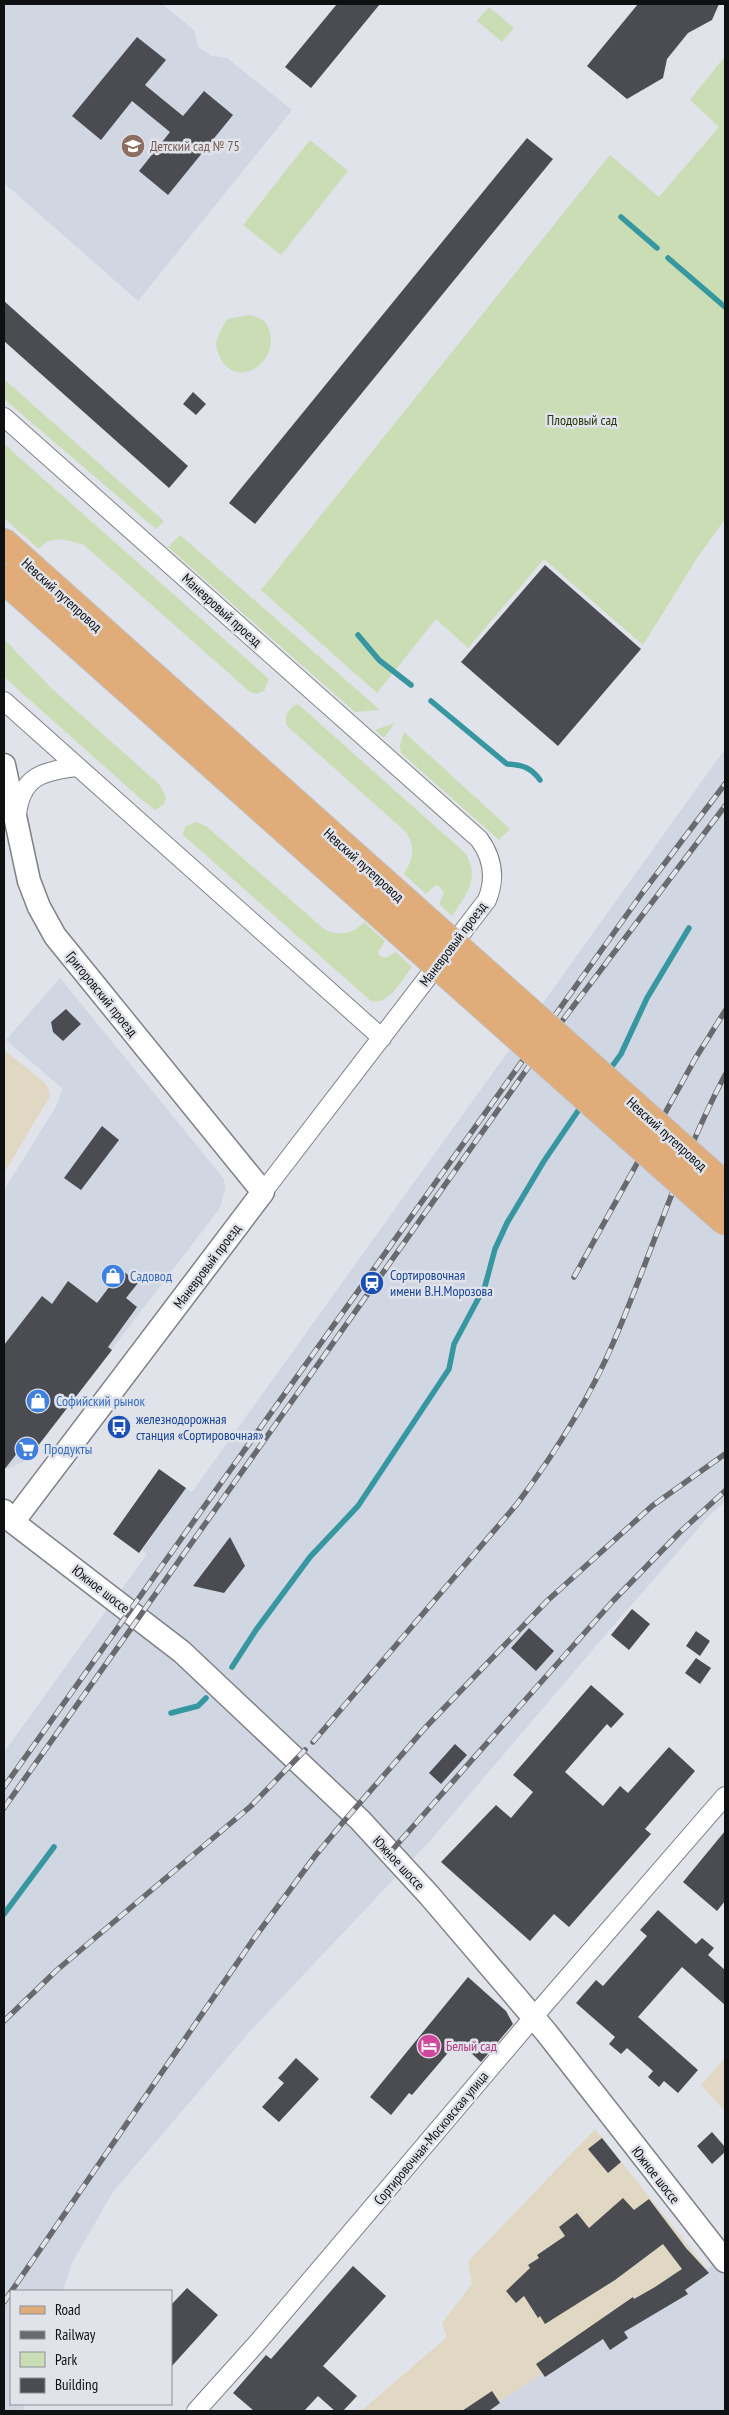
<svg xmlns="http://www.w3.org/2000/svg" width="729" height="2415" viewBox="0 0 729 2415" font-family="'PT Sans Narrow',sans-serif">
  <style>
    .built { fill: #d1d6e3 }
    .industrial { fill: #e1d8c3 }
    .green { fill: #caddb4 }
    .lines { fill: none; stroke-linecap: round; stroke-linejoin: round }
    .stream { stroke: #3697a0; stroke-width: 5.5 }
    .building { fill: #4a4c51 }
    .minor-casing { stroke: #7f8187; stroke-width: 20 }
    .tertiary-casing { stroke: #7f8187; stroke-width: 25 }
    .primary-casing { stroke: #c1c1c1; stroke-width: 30 }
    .minor { stroke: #fff; stroke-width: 18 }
    .tertiary { stroke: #fff; stroke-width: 22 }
    .primary { stroke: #e0ac7a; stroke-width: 28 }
    .rail-casing { stroke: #696a6e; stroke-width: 5.5 }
    .rail { stroke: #e0e3e9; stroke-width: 4; stroke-dasharray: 11; stroke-linecap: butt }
    .primary-bridge-casing { stroke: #c1c1c1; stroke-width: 30; stroke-linecap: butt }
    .primary-bridge { stroke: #e0ac7a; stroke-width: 28 }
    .labels { text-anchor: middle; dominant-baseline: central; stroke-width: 5; stroke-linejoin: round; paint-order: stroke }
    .education-label { font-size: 14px; fill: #785e54; stroke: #e0e3e9; text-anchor: start }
    .park-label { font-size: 14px; fill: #29390c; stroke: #e0e3e9 }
    .street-label { font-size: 14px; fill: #0f1012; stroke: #e0e3e9 }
    .transit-label { font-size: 14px; fill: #164399; stroke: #e0e3e9; text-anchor: start }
    .shop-label { font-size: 14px; fill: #366cbe; stroke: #e0e3e9; text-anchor: start }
    .hotel-label { font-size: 14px; fill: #b23c85; stroke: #e0e3e9; text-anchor: start }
  </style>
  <rect width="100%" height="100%" fill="#e0e3e9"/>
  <!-- built -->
  <path class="built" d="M 4,4 L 162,4 L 194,30 L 198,47 L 212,56 L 227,58 L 292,110 L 138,301 L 4,183 Z
    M 725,749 L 725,1502 L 710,1515 L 607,1633 L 429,1842 L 252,2029 L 113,2192 L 72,2263 L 63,2291 L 11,2291 L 11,2404 L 25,2404 L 23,2411 L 4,2411 L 4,1752 L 147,1554 L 142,1550 L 186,1488 L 192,1492 Z
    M 60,978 L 224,1179 L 225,1189 L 220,1208 L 27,1460 L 8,1469 L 4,1466 L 4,1190 L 54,1110 L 63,1089 L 6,1040 Z
    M 725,2256 L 725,2411 L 484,2411 L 707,2269 Z"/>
  <!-- industrial -->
  <path class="industrial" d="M 4,1050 L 45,1083 L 48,1087 L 50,1096 L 4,1173 Z
    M 725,2058 L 725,2111 L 701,2085 Z
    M 595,2129 L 707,2269 L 484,2411 L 361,2411 L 447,2337 L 442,2323 L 472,2284 L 468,2262 Z"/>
  <!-- green -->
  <path class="green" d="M 489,7 L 514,28 L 502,42 L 477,21 Z
    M 725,56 L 725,519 L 697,558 L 643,645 L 544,559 L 468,648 L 436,619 L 377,693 L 261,590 L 610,155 L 659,197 L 719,127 L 690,100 Z
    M 310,140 L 348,171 L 281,255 L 243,225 Z
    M 249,315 C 261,317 267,321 270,333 C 277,367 233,390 219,355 C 217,350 215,345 217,340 C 219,333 223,326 227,319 Z
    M 4,379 L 164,521 L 156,529 L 4,399 Z
    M 4,444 L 269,679 L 264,691 L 256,694 L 250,692 L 84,545 C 67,540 51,534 39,549 L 4,518 Z
    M 180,535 L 380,710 L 355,712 L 168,547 Z
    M 4,639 L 52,689 L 160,785 L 166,798 L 164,804 L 155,810 L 141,799 L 4,677 Z
    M 298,704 L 465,853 C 481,878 466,895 452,916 L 439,904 L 444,893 L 440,887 L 436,885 L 426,894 L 404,874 C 413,859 416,848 406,832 L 287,726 C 283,716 289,708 298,704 Z
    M 395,723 L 384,738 L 375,730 Z
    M 404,732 L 510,829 L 499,840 L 401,753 L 400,745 Z
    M 195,822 L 206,826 L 324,929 C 338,937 354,934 364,922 L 385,941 L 378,952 L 380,956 L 386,958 L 396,952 L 412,967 C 402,979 389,1006 371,1001 L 183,835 L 185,827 Z"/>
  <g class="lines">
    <!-- stream -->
    <path class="stream" d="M 621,217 L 657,248
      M 668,258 L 725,307
      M 358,635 L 379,660 L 411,685
      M 431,701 L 507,764 C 522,765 531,767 540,780
      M 608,1072 L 621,1054 L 647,998 L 689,928
      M 232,1667 L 256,1630 L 310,1557 L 358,1506 L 449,1369 L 454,1344 L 485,1286 L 495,1249 L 507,1223 L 544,1161 L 582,1105
      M 171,1713 L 198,1706 L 206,1698
      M 4,1914 L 54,1847"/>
  </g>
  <!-- building -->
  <path class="building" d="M 337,4 L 380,4 L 311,88 L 285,67 Z
    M 638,4 L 719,4 L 712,20 L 688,33 L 667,59 L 663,78 L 627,99 L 587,66 Z
    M 137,37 L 166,60 L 145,85 L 183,116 L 204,91 L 233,115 L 168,195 L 139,171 L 170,132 L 132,101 L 101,140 L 72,116 Z
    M 527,138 L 553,159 L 255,524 L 229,503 Z
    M 4,301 L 188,466 L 169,488 L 4,341 Z
    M 193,392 L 206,404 L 196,415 L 183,404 Z
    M 545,565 L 641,649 L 558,746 L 461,662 Z
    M 66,1009 L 81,1024 L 63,1041 L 53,1032 L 51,1022 Z
    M 102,1126 L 119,1140 L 81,1190 L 64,1178 Z
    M 122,1270 L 138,1283 L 126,1298 L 137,1307 L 108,1347 L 112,1350 L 27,1460 L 18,1452 L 4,1470 L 4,1345 L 42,1296 L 52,1304 L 68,1281 L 97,1303 Z
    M 159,1469 L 186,1488 L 139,1553 L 113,1534 Z
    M 230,1537 L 245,1566 L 224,1593 L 193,1586 Z
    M 632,1609 L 650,1624 L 629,1650 L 611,1635 Z
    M 529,1628 L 554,1651 L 536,1671 L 511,1648 Z
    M 696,1631 L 710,1641 L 700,1656 L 686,1646 Z
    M 696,1658 L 711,1668 L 700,1684 L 685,1673 Z
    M 591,1685 L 624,1714 L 611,1728 L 607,1724 L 565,1772 L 603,1806 L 620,1786 L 628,1793 L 669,1747 L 695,1771 L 645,1829 L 651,1834 L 569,1927 L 554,1914 L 530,1941 L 441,1862 L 496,1805 L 511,1818 L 533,1792 L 513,1775 Z
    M 455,1744 L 467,1755 L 441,1784 L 429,1773 Z
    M 725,1831 L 725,1901 L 717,1911 L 683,1882 Z
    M 658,1910 L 696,1944 L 702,1938 L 714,1948 L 708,1955 L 725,1970 L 725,2005 L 682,1967 L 638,2017 L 698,2070 L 678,2093 L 664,2081 L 659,2087 L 648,2077 L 653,2071 L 627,2048 L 621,2054 L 609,2044 L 615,2037 L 576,2003 L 596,1980 L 603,1986 L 647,1936 L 640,1930 Z
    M 468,1977 L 506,2011 L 513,2024 L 481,2062 L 458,2041 L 412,2095 L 409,2093 L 391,2115 L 370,2097 Z
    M 296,2058 L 319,2079 L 279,2122 L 262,2107 L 284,2083 L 278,2078 Z
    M 712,2132 L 725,2147 L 725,2152 L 712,2164 L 697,2146 Z
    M 602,2138 L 621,2162 L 608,2173 L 588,2149 Z
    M 623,2198 L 634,2210 L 649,2199 L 686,2248 L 709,2273 L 685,2290 L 688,2294 L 624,2332 L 628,2338 L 610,2350 L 603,2339 L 545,2377 L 536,2364 L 633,2297 L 634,2299 L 655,2287 L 682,2269 L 663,2244 L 615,2280 L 545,2324 L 540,2316 L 538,2318 L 524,2296 L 516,2303 L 506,2291 L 530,2268 L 528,2265 L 539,2258 L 537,2255 L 565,2236 L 559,2227 L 577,2213 L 589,2228 Z
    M 353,2266 L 386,2296 L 323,2366 L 357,2396 L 343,2411 L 335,2411 L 318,2396 L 304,2411 L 254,2411 L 233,2393 L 266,2355 L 271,2359 Z
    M 187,2288 L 218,2315 L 171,2367 L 171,2305 Z
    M 492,2391 L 500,2403 L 489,2411 L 462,2411 Z"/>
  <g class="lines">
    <!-- minor casing -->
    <g class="minor-casing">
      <path id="minor" d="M 4,417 L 479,839 C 493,858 496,878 487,900 L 263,1192
        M 4,701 L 382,1038
        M 17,815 C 21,776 43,771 77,767
        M 196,2411 L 258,2342 L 543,2006 L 725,1796"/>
    </g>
    <!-- tertiary casing -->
    <g class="tertiary-casing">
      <path id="tertiary" d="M 4,765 L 29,881 L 39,907 L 55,936 L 263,1192 L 13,1522
        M 4,1511 L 13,1522 L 182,1652 L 360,1820 L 429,1895 L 546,2032 L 725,2261"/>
    </g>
    <!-- primary casing -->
    <g class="primary-casing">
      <path id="primary" d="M 4,543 L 406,902
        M 4,579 L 389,922"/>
    </g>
    <!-- minor -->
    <use href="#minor" class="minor"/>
    <!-- tertiary -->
    <use href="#tertiary" class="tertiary"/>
    <!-- primary -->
    <use href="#primary" class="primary"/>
    <!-- rail casing -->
    <g class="rail-casing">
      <path id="rail" d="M 574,1277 L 695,1059 L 725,1011
        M 313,1742 L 517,1504 C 555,1453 589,1400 614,1341 C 652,1253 680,1160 725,1075
        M 4,1787 L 643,892 L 725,784
        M 4,1808 L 544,1045 L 725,806
        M 386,1857 L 612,1602 L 679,1533 L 725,1491
        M 4,2021 L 57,1970 L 251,1806 L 305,1750
        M 4,2302 L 255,1937 L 315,1856 L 345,1820 L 425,1728 L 547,1601 L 652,1506 L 725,1454"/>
    </g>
    <!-- rail -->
    <use href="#rail" class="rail"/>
    <!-- primary-bridge casing -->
    <g class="primary-bridge-casing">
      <path id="primary-bridge" d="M 406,902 L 725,1186
        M 389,922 L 725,1221"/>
    </g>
    <!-- primary-bridge -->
    <use href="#primary-bridge" class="primary-bridge"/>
  </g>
  <!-- icons -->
  <defs>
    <g id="school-disc" transform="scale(1.25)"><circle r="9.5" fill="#8d6e63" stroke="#e0e3e9"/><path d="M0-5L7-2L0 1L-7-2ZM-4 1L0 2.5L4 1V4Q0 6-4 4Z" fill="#fff"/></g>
    <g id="shop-disc" transform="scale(1.25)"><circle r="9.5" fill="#3f7fe0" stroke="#e0e3e9"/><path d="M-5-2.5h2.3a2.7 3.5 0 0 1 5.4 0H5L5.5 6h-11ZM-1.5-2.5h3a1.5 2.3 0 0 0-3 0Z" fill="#fff"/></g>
    <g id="station-disc" transform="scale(1.25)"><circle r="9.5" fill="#1a4fb4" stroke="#e0e3e9"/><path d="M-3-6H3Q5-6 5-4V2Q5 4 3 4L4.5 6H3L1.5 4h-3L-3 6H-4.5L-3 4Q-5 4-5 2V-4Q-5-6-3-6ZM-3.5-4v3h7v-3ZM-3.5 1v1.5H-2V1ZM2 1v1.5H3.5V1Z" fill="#fff"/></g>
    <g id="bus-disc" transform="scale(1.25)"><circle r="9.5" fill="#1a4fb4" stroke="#e0e3e9"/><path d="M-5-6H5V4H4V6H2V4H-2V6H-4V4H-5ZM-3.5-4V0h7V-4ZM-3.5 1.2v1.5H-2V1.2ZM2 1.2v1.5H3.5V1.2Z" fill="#fff"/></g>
    <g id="supermarket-disc" transform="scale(1.25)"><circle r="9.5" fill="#3f7fe0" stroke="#e0e3e9"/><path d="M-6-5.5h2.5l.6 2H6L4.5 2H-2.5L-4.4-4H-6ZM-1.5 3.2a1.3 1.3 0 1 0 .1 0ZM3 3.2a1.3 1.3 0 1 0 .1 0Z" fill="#fff"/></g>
    <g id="hotel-disc" transform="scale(1.25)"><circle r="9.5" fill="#d1479c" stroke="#e0e3e9"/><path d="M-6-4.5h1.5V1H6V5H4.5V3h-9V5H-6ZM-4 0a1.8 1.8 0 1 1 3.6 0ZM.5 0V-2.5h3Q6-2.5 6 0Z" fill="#fff"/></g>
  </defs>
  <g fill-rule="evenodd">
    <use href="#school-disc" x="133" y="146"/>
    <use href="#shop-disc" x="113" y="1276"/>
    <use href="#station-disc" x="372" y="1283"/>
    <use href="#shop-disc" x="38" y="1401"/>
    <use href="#bus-disc" x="119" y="1427"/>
    <use href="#supermarket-disc" x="27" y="1449"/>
    <use href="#hotel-disc" x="429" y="2046"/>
  </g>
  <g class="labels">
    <!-- education labels -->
    <g class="education-label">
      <text x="150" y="146">Детский сад № 75</text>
    </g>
    <!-- park labels -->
    <g class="park-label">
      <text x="582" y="420">Плодовый сад</text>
    </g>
    <!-- street labels -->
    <g class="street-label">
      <text transform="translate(62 595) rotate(42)">Невский путепровод</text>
      <text transform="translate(222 610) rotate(42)">Маневровый проезд</text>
      <text transform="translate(364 865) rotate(42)">Невский путепровод</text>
      <text transform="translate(453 944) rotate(-53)">Маневровый проезд</text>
      <text transform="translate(102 994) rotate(51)">Григоровский проезд</text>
      <text transform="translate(667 1134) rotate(42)">Невский путепровод</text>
      <text transform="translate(207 1266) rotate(-53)">Маневровый проезд</text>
      <text transform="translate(101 1589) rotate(38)">Южное шоссе</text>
      <text transform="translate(399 1863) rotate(47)">Южное шоссе</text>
      <text transform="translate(431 2138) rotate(-50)">Сортировочная-Московская улица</text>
      <text transform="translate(656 2175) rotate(52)">Южное шоссе</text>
    </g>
    <!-- transit labels -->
    <g class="transit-label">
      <text x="390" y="1275">Сортировочная<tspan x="390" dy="16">имени В.Н.Морозова</tspan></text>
      <text x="136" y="1419">железнодорожная<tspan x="136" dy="16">станция «Сортировочная»</tspan></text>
    </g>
    <!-- shop labels -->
    <g class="shop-label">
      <text x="130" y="1276">Садовод</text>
      <text x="56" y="1401">Софийский рынок</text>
      <text x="44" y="1449">Продукты</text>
    </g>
    <!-- hotel labels -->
    <g class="hotel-label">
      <text x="446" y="2046">Белый сад</text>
    </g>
  </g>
  <!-- border -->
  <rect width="729" height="2415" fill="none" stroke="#0f1012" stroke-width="10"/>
  <!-- legend -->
  <rect x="10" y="2290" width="162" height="115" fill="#e0e3e9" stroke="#8c8f93"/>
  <rect x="20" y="2306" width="25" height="8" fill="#e0ac7a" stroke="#8c8f93"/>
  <text x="55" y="2315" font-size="15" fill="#0f1012">Road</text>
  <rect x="20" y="2331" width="25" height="8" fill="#696a6e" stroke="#8c8f93"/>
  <text x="55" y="2340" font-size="15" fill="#0f1012">Railway</text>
  <rect x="20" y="2352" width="25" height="15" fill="#caddb4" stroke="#8c8f93"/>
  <text x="55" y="2365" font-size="15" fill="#0f1012">Park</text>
  <rect x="20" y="2378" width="25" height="15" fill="#4a4c51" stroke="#8c8f93"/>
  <text x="55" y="2390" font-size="15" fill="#0f1012">Building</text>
</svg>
